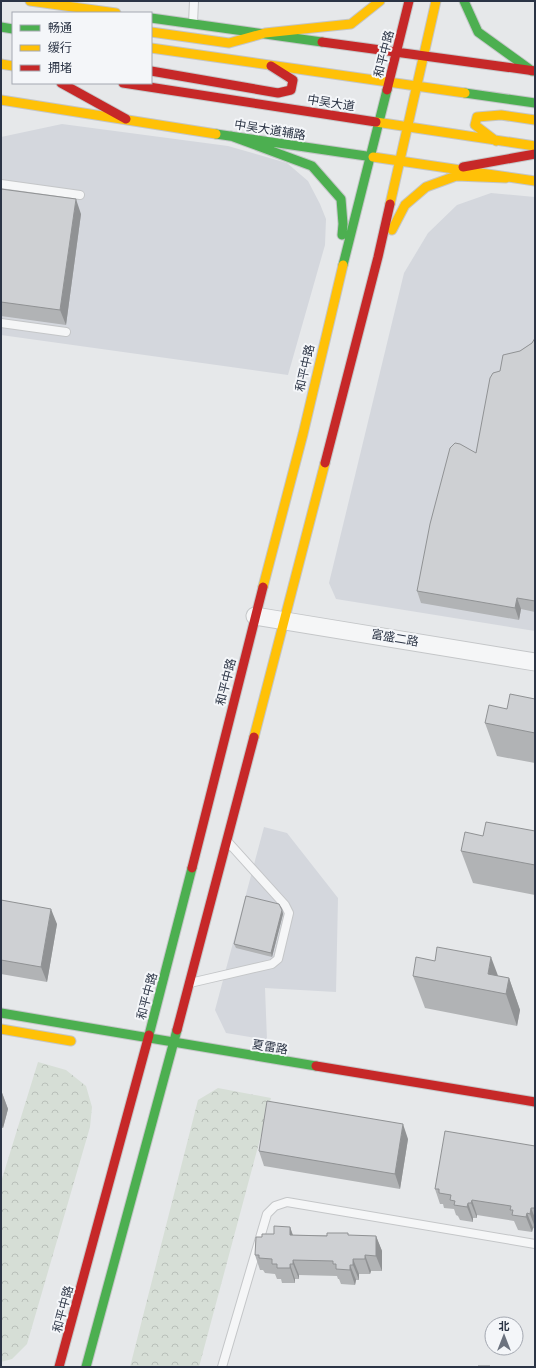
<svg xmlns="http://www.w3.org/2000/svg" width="536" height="1368" viewBox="0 0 536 1368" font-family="'DejaVu Sans','Noto Sans SC',sans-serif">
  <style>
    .built { fill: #d4d7dd }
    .park { fill: url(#park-crowns) }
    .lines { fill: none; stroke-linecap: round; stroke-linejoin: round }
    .lane-casing { stroke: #c4c6c8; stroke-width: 10 }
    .street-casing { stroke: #c4c6c8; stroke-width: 19 }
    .fast-casing { stroke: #c4c6c8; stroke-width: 11 }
    .slow-casing { stroke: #c4c6c8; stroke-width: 11 }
    .jam-casing { stroke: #c4c6c8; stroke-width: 11 }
    .lane { stroke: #f5f6f7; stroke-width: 8 }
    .street { stroke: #f5f6f7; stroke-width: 17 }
    .fast { stroke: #4caf50; stroke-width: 9 }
    .slow { stroke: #ffc107; stroke-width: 9 }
    .jam { stroke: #c62828; stroke-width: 9 }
    .wall { fill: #b1b3b5 }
    .shaded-wall { fill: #909294 }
    .building { fill: #ced0d3; stroke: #909294 }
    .labels { text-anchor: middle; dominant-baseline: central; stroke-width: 4; stroke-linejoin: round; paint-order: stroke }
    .street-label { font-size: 12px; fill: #2b3445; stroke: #f4f6f9 }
  </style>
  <defs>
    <pattern id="park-crowns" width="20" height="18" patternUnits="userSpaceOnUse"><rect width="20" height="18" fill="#d6ded6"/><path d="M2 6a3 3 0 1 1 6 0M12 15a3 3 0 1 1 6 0" fill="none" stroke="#b8bfb9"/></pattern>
  </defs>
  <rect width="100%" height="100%" fill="#e6e8ea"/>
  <!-- built -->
  <path class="built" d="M 62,124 L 228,146 L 287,163 L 308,181 L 320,204 L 326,219 L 325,245 L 288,375 L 1,335 L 1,137 Z
    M 491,193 L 535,197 L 535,631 L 336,599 L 329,583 L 404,273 L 428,233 L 457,205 Z
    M 264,827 L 287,833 L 338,898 L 336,992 L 265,988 L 267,1040 L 226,1033 L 215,1010 Z"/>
  <!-- park -->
  <path class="park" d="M 38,1062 L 66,1070 L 86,1086 L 92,1107 L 90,1127 L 27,1344 L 12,1359 L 1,1362 L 1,1182 Z
    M 218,1088 L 271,1098 L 199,1367 L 130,1367 L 198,1100 Z"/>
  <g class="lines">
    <!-- lane casing -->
    <g class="lane-casing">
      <path id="lane" d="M 193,23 L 194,1
        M 1,184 L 80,195
        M 1,323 L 66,332
        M 190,983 L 272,964 L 278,959 L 289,913 L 285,905 L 228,842
        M 222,1367 L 267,1214 L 275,1206 L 287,1202 L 535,1244"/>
    </g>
    <!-- street casing -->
    <g class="street-casing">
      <path id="street" d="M 255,616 L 535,662"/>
    </g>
    <!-- fast casing -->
    <g class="fast-casing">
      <path id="fast" d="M 464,1 L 478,32 L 532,71
        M 151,18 L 322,42
        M 1,27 L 13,29
        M 465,93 L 535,103
        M 216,134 L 373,157
        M 231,136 L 312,166 L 341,199 L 343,224 L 342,235
        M 343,265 L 387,90
        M 1,1013 L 316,1066
        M 149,1035 L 192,868
        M 86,1367 L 177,1030"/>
    </g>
    <!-- slow casing -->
    <g class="slow-casing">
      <path id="slow" d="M 30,1 L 116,13
        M 151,32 L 229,43 L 265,33 L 351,24 L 380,1
        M 151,48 L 465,93
        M 1,64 L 13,66
        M 1,100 L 216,134
        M 376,122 L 535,146
        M 496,141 L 475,125 L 477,117 L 501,115 L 535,120
        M 373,157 L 535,181
        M 390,204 L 436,1
        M 392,230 L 405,205 L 426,187 L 456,176 L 506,178
        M 263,587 L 303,434 L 343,265
        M 254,737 L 325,463
        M 1,1029 L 71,1041"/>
    </g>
    <!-- jam casing -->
    <g class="jam-casing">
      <path id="jam" d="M 322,42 L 535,71
        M 151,71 L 278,93 L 291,90 L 293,80 L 271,66
        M 61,83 L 126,119
        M 123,83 L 376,122
        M 387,90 L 409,1
        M 463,167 L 535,154
        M 325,463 L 378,257 L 390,204
        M 192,868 L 263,587
        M 177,1030 L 254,737
        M 316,1066 L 535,1102
        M 59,1367 L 149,1035"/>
    </g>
    <!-- lane -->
    <use href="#lane" class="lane"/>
    <!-- street -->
    <use href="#street" class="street"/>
    <!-- fast -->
    <use href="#fast" class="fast"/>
    <!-- slow -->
    <use href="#slow" class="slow"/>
    <!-- jam -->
    <use href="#jam" class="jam"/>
  </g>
  <!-- wall -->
  <path class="wall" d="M 1,189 L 81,214 L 66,325 L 1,316 Z
    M 535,338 L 535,612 L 521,609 L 519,620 L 421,603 L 417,591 L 476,453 L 500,371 L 520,351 L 532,343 Z
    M 535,699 L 535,763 L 497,756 L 485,723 L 507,709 Z
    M 535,831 L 535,895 L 473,883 L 461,851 L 483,836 Z
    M 1,900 L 57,924 L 47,982 L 1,974 Z
    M 282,910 L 283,914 L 272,957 L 236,948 L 234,944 Z
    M 413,976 L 498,976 L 509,978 L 520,1010 L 517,1026 L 425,1008 Z
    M 1,1090 L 8,1109 L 3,1128 L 1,1128 Z
    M 408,1139 L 400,1189 L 264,1166 L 259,1151 Z
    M 535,1146 L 535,1229 L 533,1228 L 532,1232 L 518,1230 L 514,1221 L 477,1215 L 477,1218 L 473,1218 L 473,1222 L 460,1220 L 458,1216 L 456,1215 L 454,1209 L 444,1208 L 443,1204 L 440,1204 L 435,1189 Z
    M 290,1227 L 293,1235 L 376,1236 L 382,1251 L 382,1271 L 371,1271 L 370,1274 L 359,1274 L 359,1280 L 356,1280 L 355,1285 L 341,1284 L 339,1279 L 338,1279 L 337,1276 L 299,1275 L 299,1279 L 295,1279 L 295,1283 L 282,1283 L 281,1279 L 277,1279 L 275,1274 L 265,1273 L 263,1270 L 260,1270 L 255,1255 L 262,1237 L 274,1234 Z"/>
  <!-- shaded-wall -->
  <path class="shaded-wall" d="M 76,199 L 81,214 L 66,325 L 60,310 Z
    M 517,598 L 521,609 L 519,620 L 515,608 Z
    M 51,909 L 57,924 L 47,982 L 41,967 Z
    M 282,910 L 283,914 L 272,957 L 271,953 Z
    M 491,957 L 503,989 L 488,974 Z
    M 509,978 L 520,1010 L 517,1026 L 506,994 Z
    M 1,1090 L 8,1109 L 3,1128 L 1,1123 Z
    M 403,1124 L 408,1139 L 400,1189 L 395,1174 Z
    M 472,1200 L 477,1215 L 477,1218 L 471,1203 Z
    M 468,1203 L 473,1218 L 473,1222 L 467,1207 Z
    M 531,1208 L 535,1218 L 535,1227 L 530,1214 Z
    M 527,1213 L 533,1228 L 532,1232 L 526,1217 Z
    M 290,1227 L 295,1242 L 290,1235 Z
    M 376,1236 L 382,1251 L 382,1271 L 376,1256 Z
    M 365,1255 L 371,1271 L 370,1274 L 365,1259 Z
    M 353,1259 L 359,1274 L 359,1280 L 353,1265 Z
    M 293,1260 L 299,1275 L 299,1279 L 293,1264 Z
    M 290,1264 L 295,1279 L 295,1283 L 290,1268 Z
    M 350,1265 L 356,1280 L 355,1285 L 350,1270 Z"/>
  <!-- building -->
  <path class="building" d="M 1,189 L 76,199 L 60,310 L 1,302 Z
    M 535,338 L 535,601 L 517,598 L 515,608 L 417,591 L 430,524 L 450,448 L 455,443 L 460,444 L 476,453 L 490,378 L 493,373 L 500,371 L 503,355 L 520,351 L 532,343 Z
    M 510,694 L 535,699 L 535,733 L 485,723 L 489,705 L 507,709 Z
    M 486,822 L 535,831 L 535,865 L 461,851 L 465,832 L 483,836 Z
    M 246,896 L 279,904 L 282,910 L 271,953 L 234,944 Z
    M 1,900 L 51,909 L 41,967 L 1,960 Z
    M 437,947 L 491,957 L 488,974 L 509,978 L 506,994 L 413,976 L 416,957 L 435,961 Z
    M 267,1101 L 403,1124 L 395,1174 L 259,1151 Z
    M 445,1131 L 535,1146 L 535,1208 L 531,1208 L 530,1214 L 527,1213 L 526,1217 L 512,1215 L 513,1210 L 510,1210 L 511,1206 L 472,1200 L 471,1203 L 468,1203 L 467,1207 L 454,1205 L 455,1201 L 450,1200 L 451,1195 L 439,1193 L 439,1189 L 435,1189 Z
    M 274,1226 L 290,1227 L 290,1235 L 327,1236 L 327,1233 L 348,1233 L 348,1235 L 376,1236 L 376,1256 L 365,1255 L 365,1259 L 353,1259 L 353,1265 L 350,1265 L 350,1270 L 336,1269 L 336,1264 L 333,1264 L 333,1261 L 293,1260 L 293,1264 L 290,1264 L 290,1268 L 277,1268 L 277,1264 L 272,1264 L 272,1259 L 259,1258 L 259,1255 L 255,1255 L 256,1237 L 262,1237 L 262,1234 L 274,1234 Z
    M 478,1366 L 490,1366 L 489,1367 L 478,1367 Z"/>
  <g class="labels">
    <!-- street labels -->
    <g class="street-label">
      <text transform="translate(384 54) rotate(-76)">和平中路</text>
      <text transform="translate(331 103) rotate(9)">中吴大道</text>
      <text transform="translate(270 130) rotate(9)">中吴大道辅路</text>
      <text transform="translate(305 368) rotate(-77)">和平中路</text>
      <text transform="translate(395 638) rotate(10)">富盛二路</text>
      <text transform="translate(226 682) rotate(-76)">和平中路</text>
      <text transform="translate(147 996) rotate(-75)">和平中路</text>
      <text transform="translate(270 1047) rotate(9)">夏雷路</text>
      <text transform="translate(63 1309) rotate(-75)">和平中路</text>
    </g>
  </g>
  <!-- border -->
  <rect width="536" height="1368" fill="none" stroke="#2b3445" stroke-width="4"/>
  <!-- legend -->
  <rect x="12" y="12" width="140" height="72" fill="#f4f6f9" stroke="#a4a8b1"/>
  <rect x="20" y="25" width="20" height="6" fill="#4caf50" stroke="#a4a8b1"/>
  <text x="48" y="32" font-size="12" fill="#2b3445">畅通</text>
  <rect x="20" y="45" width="20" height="6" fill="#ffc107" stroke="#a4a8b1"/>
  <text x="48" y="52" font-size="12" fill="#2b3445">缓行</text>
  <rect x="20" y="65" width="20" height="6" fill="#c62828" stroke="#a4a8b1"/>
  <text x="48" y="72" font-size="12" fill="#2b3445">拥堵</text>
  <!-- north arrow -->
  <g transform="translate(504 1336)"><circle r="19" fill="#f4f6f9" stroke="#a4a8b1"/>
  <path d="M0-3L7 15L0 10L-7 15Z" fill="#6c737f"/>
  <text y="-6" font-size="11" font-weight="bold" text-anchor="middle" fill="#2b3445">北</text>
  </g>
</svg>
